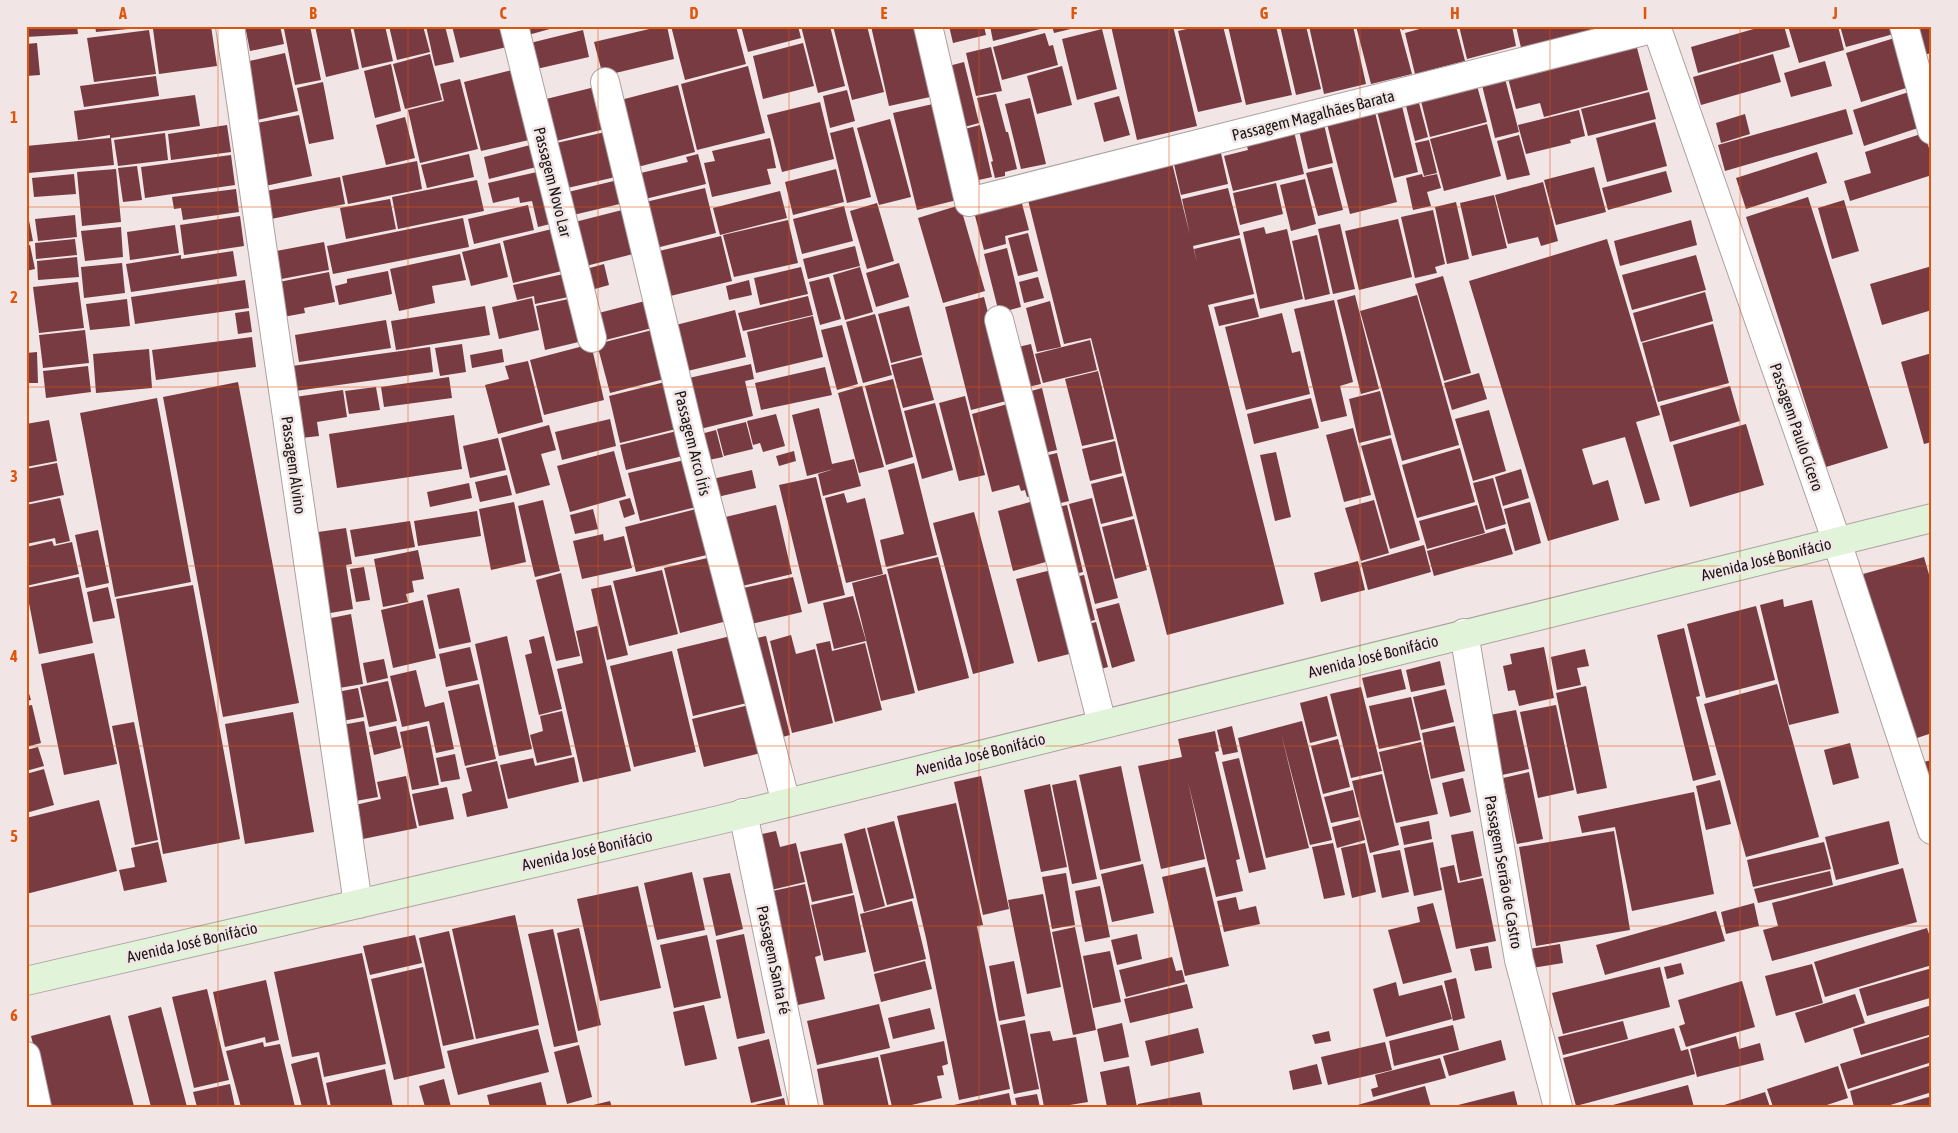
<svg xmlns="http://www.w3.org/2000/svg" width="1958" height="1133" viewBox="0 0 1958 1133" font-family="'Asap Condensed',sans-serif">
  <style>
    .building { fill: #783b42 }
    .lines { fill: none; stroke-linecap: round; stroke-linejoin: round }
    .street-casing { stroke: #aca1a1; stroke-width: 30 }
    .secondary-casing { stroke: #aca1a1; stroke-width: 30 }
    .street { stroke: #fff; stroke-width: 28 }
    .secondary { stroke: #e1f4d9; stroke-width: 28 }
    .grid { fill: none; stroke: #de560c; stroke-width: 1; stroke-opacity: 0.55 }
    .labels { text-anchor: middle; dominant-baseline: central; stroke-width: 5; stroke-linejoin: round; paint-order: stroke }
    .street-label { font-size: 16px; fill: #1a1616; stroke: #f2e5e6 }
    .neatline { fill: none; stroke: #de560c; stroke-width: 2 }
    .grid-label { font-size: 16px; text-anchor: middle; font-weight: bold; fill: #de560c }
  </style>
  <rect width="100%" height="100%" fill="#f2e5e6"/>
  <!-- building -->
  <path class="building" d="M 26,26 L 77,26 L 78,34 L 26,37 Z
    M 95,26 L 139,26 L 139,28 L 96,32 Z
    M 176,26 L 211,26 L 217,66 L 159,74 L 153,29 Z
    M 245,26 L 280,26 L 284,44 L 250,51 Z
    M 301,26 L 310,26 L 321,80 L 295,85 L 284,29 Z
    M 315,26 L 350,26 L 359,69 L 326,77 Z
    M 353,26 L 385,26 L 393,61 L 362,68 Z
    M 389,26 L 423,26 L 430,52 L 397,60 Z
    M 426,26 L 445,26 L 454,62 L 435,66 Z
    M 452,26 L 510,26 L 515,45 L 460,58 Z
    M 519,26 L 557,26 L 557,27 L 521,37 Z
    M 662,26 L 667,26 L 674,59 L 603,76 L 594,42 Z
    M 671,26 L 736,26 L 746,64 L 685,80 Z
    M 741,26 L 798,26 L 801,38 L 748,52 Z
    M 801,26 L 830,26 L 845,86 L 818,93 Z
    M 833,26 L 867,26 L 884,92 L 852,100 Z
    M 871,26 L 914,26 L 930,97 L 889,106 Z
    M 949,26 L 984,26 L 986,35 L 953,43 Z
    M 990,26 L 1048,26 L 1048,27 L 993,41 Z
    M 1052,26 L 1079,26 L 1079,27 L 1054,33 Z
    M 1111,26 L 1173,26 L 1197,126 L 1137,140 Z
    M 1199,26 L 1223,26 L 1242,102 L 1198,112 L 1178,31 Z
    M 1228,26 L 1276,26 L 1292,95 L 1246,105 Z
    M 1280,26 L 1306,26 L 1321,89 L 1296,95 Z
    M 1309,26 L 1353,26 L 1366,84 L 1324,94 Z
    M 1356,26 L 1399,26 L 1412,74 L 1371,84 Z
    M 1401,26 L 1413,26 L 1413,27 L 1402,30 Z
    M 1430,26 L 1456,26 L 1465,61 L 1415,74 L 1405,33 Z
    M 1459,26 L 1512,26 L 1516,46 L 1467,59 Z
    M 1516,26 L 1623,26 L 1522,52 Z
    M 1764,26 L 1784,26 L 1790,47 L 1698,73 L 1691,47 Z
    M 1788,26 L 1830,26 L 1830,28 L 1838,26 L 1844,50 L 1799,63 Z
    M 1840,26 L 1900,26 L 1901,32 L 1846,47 Z
    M 1930,26 L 1932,26 L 1932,53 L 1923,55 L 1916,30 Z
    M 1102,29 L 1117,89 L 1077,100 L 1062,39 Z
    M 149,30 L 156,74 L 94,82 L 87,38 Z
    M 583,30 L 589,57 L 532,70 L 526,44 Z
    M 1045,33 L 1049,46 L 1053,45 L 1058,65 L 1002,80 L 993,47 Z
    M 1901,36 L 1916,85 L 1861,102 L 1846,53 Z
    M 1635,40 L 1648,90 L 1544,117 L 1540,103 L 1516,109 L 1507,74 Z
    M 37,43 L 40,75 L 26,76 L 26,44 Z
    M 803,43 L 814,86 L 763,99 L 753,56 Z
    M 991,47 L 1002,91 L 976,96 L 966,53 Z
    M 285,53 L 298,111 L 257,120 L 245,62 Z
    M 430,54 L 442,100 L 405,109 L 393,64 Z
    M 1773,54 L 1781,82 L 1701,105 L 1693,77 Z
    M 1825,61 L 1832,86 L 1791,97 L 1784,73 Z
    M 964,62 L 979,123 L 957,129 L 941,68 Z
    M 391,64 L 401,111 L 375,118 L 364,71 Z
    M 748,66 L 765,133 L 697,150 L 681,84 Z
    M 1062,66 L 1072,105 L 1037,114 L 1027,76 Z
    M 520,68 L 538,138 L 481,151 L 464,82 Z
    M 1504,75 L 1519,132 L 1495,138 L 1481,81 Z
    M 156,76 L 159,96 L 84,107 L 80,86 Z
    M 460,79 L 478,149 L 420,163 L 408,110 L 444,101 L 440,84 Z
    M 323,82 L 334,139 L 309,144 L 297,88 Z
    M 1476,82 L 1487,122 L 1430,137 L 1420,97 Z
    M 678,85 L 695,152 L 630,169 L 613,102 Z
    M 599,86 L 609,128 L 552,142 L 542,100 Z
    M 847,90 L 855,121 L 830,128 L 823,96 Z
    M 1912,91 L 1924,126 L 1864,146 L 1853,110 Z
    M 1649,92 L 1656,119 L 1588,136 L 1581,109 Z
    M 996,94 L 1006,132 L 1008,132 L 1017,169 L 1005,172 L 1005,176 L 995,178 L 991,162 L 993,161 L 977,98 Z
    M 195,95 L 200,126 L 111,138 L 114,165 L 28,173 L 26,146 L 110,138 L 110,135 L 78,140 L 74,111 Z
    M 1119,96 L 1130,135 L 1104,142 L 1094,103 Z
    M 1030,98 L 1046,164 L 1021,169 L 1005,104 Z
    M 1418,99 L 1428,137 L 1415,141 L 1405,102 Z
    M 820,102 L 834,159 L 782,172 L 767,115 Z
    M 1375,103 L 1402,106 L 1418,172 L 1394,178 Z
    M 933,104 L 957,200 L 917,210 L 893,113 Z
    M 1373,104 L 1397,202 L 1350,214 L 1325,116 Z
    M 1846,109 L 1853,134 L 1725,171 L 1718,145 Z
    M 1579,110 L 1585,136 L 1570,140 L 1571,143 L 1526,154 L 1518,125 Z
    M 1745,114 L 1750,134 L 1721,143 L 1716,123 Z
    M 299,115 L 312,176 L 265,186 L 252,124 Z
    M 405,117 L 415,158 L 386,165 L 376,125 Z
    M 890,119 L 911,197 L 879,205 L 857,128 Z
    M 1323,120 L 1333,163 L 1308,169 L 1298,126 Z
    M 1655,122 L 1667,166 L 1607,182 L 1596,138 Z
    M 1487,124 L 1501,176 L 1444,191 L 1430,139 Z
    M 227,125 L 231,152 L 171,160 L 168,134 Z
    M 980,125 L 992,177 L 970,182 L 957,131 Z
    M 853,127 L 871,197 L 847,203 L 830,133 Z
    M 1293,127 L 1304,174 L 1233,191 L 1224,156 L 1248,150 L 1245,139 Z
    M 610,131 L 620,176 L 563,189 L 552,144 Z
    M 165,133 L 168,160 L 118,166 L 114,140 Z
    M 1924,133 L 1932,157 L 1932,175 L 1850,201 L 1844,181 L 1871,173 L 1865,152 Z
    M 1519,135 L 1530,175 L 1507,180 L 1497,141 Z
    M 770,138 L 776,168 L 767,169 L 771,184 L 712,197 L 704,163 L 715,161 L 712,151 Z
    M 1429,140 L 1437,173 L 1424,176 L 1415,143 Z
    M 538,143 L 544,165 L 489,179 L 484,157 Z
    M 1220,149 L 1228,184 L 1181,195 L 1173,160 Z
    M 1817,152 L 1827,183 L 1746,209 L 1736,178 Z
    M 469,154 L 474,177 L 427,188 L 421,165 Z
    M 698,154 L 706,184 L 637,201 L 632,175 L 688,162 L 686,157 Z
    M 231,155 L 235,185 L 145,198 L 141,167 Z
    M 417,161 L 422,189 L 348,204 L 342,176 Z
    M 1172,163 L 1190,235 L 1182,199 L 1228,188 L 1240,235 L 1193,246 L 1197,263 L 1194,249 L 1240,238 L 1254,294 L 1208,305 L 1284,604 L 1167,635 L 1091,338 L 1064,344 L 1028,200 Z
    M 137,166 L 142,200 L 123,202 L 118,168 Z
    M 1332,167 L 1343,210 L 1318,216 L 1306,173 Z
    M 1594,167 L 1606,212 L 1556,225 L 1544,180 Z
    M 116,169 L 121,222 L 82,226 L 77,172 Z
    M 836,169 L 844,202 L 793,215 L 785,182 Z
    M 546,170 L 558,222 L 538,227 L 532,201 L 520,203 L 519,197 L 493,203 L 488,183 Z
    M 1666,171 L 1672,192 L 1608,210 L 1602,188 Z
    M 74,174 L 76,194 L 34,197 L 32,178 Z
    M 1422,174 L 1423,177 L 1437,174 L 1441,188 L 1427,192 L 1431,206 L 1413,210 L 1406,178 Z
    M 340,177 L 345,204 L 271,219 L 266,191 Z
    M 622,179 L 628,202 L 569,216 L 564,193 Z
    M 1305,179 L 1316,224 L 1291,231 L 1280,185 Z
    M 477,180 L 484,211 L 398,229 L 392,197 Z
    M 1543,182 L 1558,241 L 1541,246 L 1538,237 L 1508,244 L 1495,195 Z
    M 1276,183 L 1283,214 L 1240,225 L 1233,193 Z
    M 705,188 L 716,233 L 648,250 L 637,204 Z
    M 236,189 L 239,212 L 183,220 L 181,208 L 174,209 L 172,197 Z
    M 780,191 L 787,218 L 720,235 L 713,208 Z
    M 1494,195 L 1507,248 L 1472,256 L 1460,203 Z
    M 1808,197 L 1888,448 L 1826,467 L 1746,217 Z
    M 390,199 L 396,229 L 346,239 L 340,208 Z
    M 1021,200 L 1029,230 L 1005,236 L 1006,244 L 984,250 L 974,212 Z
    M 1844,200 L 1859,251 L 1832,259 L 1818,208 Z
    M 1456,202 L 1469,259 L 1447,264 L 1435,207 Z
    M 877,203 L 894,261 L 867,269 L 850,211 Z
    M 26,205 L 33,241 L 26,242 Z
    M 528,205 L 534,230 L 474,244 L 468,219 Z
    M 960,205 L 985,291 L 943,303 L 918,218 Z
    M 844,206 L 853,241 L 802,254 L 793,219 Z
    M 630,208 L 641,252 L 578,268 L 567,224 Z
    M 1433,210 L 1445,264 L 1435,267 L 1437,273 L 1415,278 L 1401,217 Z
    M 75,215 L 77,237 L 38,241 L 35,219 Z
    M 240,216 L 244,246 L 184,255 L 180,225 Z
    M 463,218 L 469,247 L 333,274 L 327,246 Z
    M 1398,219 L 1412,277 L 1359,290 L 1345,231 Z
    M 788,220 L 798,263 L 734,277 L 723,235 Z
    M 1691,220 L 1697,245 L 1620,266 L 1614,241 Z
    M 1340,224 L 1355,289 L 1333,294 L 1318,229 Z
    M 175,225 L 179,253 L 130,260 L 127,232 Z
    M 121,227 L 123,257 L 85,261 L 81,231 Z
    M 560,227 L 570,269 L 513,283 L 503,241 Z
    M 1264,227 L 1266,234 L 1287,229 L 1303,299 L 1260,309 L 1243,232 Z
    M 1028,233 L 1038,271 L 1018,276 L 1008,238 Z
    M 1317,235 L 1330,294 L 1305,300 L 1292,241 Z
    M 721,236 L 732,281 L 662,298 L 651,253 Z
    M 75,239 L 77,255 L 36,259 L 35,243 Z
    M 1607,239 L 1660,415 L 1636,422 L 1660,500 L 1645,504 L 1625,437 L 1582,449 L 1593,485 L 1608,480 L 1619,520 L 1548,541 L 1469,281 Z
    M 324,242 L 329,270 L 276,280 L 271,252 Z
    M 500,243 L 508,277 L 471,286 L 462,252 Z
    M 30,245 L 35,269 L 26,271 L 26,246 Z
    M 855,246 L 860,266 L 808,279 L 803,259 Z
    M 1007,248 L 1021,307 L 999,313 L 984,254 Z
    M 233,251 L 237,276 L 131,292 L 126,264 L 181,255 L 181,259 Z
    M 460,254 L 466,280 L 432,286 L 435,303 L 399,311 L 390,269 Z
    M 1696,255 L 1706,290 L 1632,310 L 1622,275 Z
    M 77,257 L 79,277 L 38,280 L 37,261 Z
    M 122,263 L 125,293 L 84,298 L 81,267 Z
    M 899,263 L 909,297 L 876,307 L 866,273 Z
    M 604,264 L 609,285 L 584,292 L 579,271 Z
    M 1932,266 L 1932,310 L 1882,325 L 1870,284 Z
    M 801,267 L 808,294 L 760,305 L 754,278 Z
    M 860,267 L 873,312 L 845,320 L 833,275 Z
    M 388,271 L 392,294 L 339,305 L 335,286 L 347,283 L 347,279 Z
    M 329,272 L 335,302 L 304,308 L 305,313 L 283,317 L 279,282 Z
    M 573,272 L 578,295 L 535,304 L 534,296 L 517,300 L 513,285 Z
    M 1443,276 L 1471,373 L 1444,381 L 1415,284 Z
    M 829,277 L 841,319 L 820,325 L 809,282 Z
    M 1038,277 L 1044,298 L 1024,303 L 1019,282 Z
    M 245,280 L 249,308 L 135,324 L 131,297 Z
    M 749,280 L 752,295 L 729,300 L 726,286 Z
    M 78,282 L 84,328 L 39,333 L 33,287 Z
    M 1705,292 L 1713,321 L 1641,342 L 1633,313 Z
    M 1355,295 L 1379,389 L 1361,394 L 1337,300 Z
    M 1417,295 L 1459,445 L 1402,461 L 1360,311 Z
    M 808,296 L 813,315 L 743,331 L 738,313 Z
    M 578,297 L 587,340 L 545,350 L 536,306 Z
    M 984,297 L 1010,400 L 971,410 L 945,307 Z
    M 532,298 L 539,330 L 499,339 L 492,307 Z
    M 1254,298 L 1259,317 L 1219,326 L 1214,307 Z
    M 127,299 L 130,326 L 90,330 L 86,304 Z
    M 649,300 L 656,327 L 598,342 L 591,315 Z
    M 1334,300 L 1353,382 L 1340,386 L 1347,416 L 1321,422 L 1294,309 Z
    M 1050,301 L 1061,347 L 1037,352 L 1026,308 Z
    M 485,306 L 490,335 L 396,350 L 391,321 Z
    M 909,306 L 922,355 L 891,363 L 878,314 Z
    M 735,310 L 746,357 L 679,373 L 668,327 Z
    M 249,311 L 252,332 L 238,334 L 235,313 Z
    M 1282,313 L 1292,353 L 1300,351 L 1310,394 L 1246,410 L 1225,327 Z
    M 875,314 L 892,375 L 863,383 L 846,322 Z
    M 813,316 L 823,357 L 756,373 L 747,332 Z
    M 386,320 L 391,348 L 299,362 L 295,335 Z
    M 1713,324 L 1729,383 L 1658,402 L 1642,343 Z
    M 842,325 L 858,384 L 837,390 L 821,330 Z
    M 660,328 L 672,377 L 610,393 L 597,344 Z
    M 85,330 L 89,363 L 43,368 L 39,335 Z
    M 252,337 L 256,367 L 156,380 L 152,350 Z
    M 1090,340 L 1097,370 L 1043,383 L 1035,354 Z
    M 462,344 L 466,372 L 440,376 L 435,348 Z
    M 591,344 L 604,400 L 544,415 L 530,360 Z
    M 1031,344 L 1041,384 L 1019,389 L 1009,349 Z
    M 430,347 L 433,372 L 295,391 L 292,366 Z
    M 149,349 L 152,388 L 96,393 L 93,354 Z
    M 502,349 L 504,362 L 472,368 L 470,355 Z
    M 37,352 L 38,383 L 26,383 L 26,353 Z
    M 1932,353 L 1932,442 L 1924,444 L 1901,362 Z
    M 922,357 L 934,400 L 903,408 L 891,365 Z
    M 528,361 L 543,422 L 498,434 L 485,385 L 509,379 L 505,366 Z
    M 751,364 L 754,379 L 745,381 L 753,416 L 692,431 L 680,380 Z
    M 88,366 L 91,392 L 46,398 L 43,371 Z
    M 825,367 L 832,395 L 761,410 L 755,383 Z
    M 1098,371 L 1114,439 L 1082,446 L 1065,379 Z
    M 1479,373 L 1487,399 L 1452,410 L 1444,383 Z
    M 449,377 L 452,398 L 384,407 L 381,387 Z
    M 893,379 L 913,457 L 886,465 L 865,386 Z
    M 673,380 L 684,427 L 620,443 L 609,396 Z
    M 238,382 L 299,703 L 223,717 L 163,397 Z
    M 862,386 L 884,467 L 859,473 L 838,393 Z
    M 1730,386 L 1740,421 L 1670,442 L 1660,406 Z
    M 376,387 L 380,410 L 349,414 L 345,391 Z
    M 1042,388 L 1057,450 L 1035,455 L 1020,394 Z
    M 343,390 L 347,417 L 317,422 L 319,436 L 301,438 L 295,397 Z
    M 1380,391 L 1391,435 L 1359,443 L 1349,399 Z
    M 965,396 L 985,475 L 959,481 L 939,403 Z
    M 157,398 L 191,582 L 115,597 L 80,413 Z
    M 1311,398 L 1319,428 L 1254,444 L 1247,414 Z
    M 935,403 L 953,470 L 922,479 L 904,411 Z
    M 1011,403 L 1035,495 L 1027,497 L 1025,490 L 1021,491 L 1019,485 L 992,492 L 972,414 Z
    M 819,408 L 832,464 L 854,459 L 861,486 L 823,496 L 818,474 L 834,469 L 807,476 L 792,415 Z
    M 1489,410 L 1506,471 L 1473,481 L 1455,419 Z
    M 776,414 L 785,446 L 763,452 L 760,443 L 753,445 L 747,421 Z
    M 454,415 L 462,469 L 337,488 L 329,434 Z
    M 610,419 L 616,446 L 562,460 L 555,432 Z
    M 49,420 L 57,461 L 26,467 L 26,424 Z
    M 746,422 L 753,449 L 724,456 L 717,429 Z
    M 1746,424 L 1764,485 L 1690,507 L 1673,445 Z
    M 549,425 L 556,450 L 541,454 L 550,485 L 516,494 L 501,438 Z
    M 1353,428 L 1371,495 L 1344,502 L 1326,435 Z
    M 685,429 L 691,454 L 626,470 L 620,445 Z
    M 716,430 L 723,457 L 704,461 L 697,435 Z
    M 498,438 L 506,470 L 470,478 L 463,446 Z
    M 1391,438 L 1420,540 L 1390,549 L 1361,446 Z
    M 1115,441 L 1122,473 L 1090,481 L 1082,449 Z
    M 1460,448 L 1475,502 L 1417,518 L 1402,465 Z
    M 614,451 L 626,496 L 570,512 L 557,466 Z
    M 794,451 L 796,461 L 779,466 L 776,456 Z
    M 1276,452 L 1291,517 L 1275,521 L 1260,455 Z
    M 1057,453 L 1069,501 L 1048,506 L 1036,458 Z
    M 693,458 L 704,505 L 640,521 L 628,473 Z
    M 57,463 L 64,495 L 26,503 L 26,469 Z
    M 914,463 L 937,555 L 886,567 L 880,540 L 904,534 L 888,470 Z
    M 1521,469 L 1529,498 L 1503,506 L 1495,477 Z
    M 752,470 L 756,488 L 713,498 L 708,480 Z
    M 507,475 L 512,495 L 480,502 L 475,482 Z
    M 1123,476 L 1133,516 L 1101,524 L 1091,484 Z
    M 816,477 L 845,595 L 808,604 L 779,485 Z
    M 1493,478 L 1506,524 L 1486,530 L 1473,483 Z
    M 469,483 L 472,498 L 430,507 L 427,492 Z
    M 844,493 L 847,503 L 865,498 L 883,574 L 846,583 L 825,498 Z
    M 60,498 L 70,541 L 56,544 L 55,538 L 26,544 L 26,505 Z
    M 630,498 L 635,514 L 624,518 L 619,501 Z
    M 1092,498 L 1118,598 L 1095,604 L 1069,504 Z
    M 543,500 L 560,571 L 535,577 L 518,506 Z
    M 1037,500 L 1053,560 L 1013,571 L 998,511 Z
    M 1374,500 L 1389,553 L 1361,561 L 1345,508 Z
    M 514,502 L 526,562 L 491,570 L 479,509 Z
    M 1530,502 L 1541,543 L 1515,551 L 1504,509 Z
    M 776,505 L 792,574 L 734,588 L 717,519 Z
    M 1067,505 L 1083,572 L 1066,576 L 1049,509 Z
    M 1477,505 L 1485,533 L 1427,549 L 1419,521 Z
    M 704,507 L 715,553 L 636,572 L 625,527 Z
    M 593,509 L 598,529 L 575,534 L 570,515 Z
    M 477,511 L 481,536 L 418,546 L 414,521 Z
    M 974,512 L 1014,663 L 973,674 L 933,523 Z
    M 1134,519 L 1147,570 L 1115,579 L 1102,527 Z
    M 410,521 L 415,547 L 355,557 L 350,530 Z
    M 346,528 L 352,564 L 346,565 L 353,609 L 325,614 L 311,533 Z
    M 1505,528 L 1513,554 L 1434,576 L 1427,551 Z
    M 98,530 L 109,583 L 86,588 L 75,535 Z
    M 603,534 L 604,541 L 624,536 L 632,568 L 582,579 L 573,541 Z
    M 52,541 L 54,546 L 72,542 L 79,574 L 26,586 L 26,547 Z
    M 1424,545 L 1431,572 L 1368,590 L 1361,563 Z
    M 418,550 L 424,579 L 412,581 L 414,592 L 406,594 L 408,602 L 383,607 L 374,559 Z
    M 716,556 L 731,620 L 680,633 L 664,568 Z
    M 938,557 L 969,678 L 918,691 L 887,569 Z
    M 1924,557 L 1932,585 L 1932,733 L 1911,740 L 1863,574 Z
    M 1358,561 L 1365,590 L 1321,602 L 1314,573 Z
    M 364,567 L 370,600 L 356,602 L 350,569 Z
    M 1055,569 L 1077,652 L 1038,662 L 1016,579 Z
    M 662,570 L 678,634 L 629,646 L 613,581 Z
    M 561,573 L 580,656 L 556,661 L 536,580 Z
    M 886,574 L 915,693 L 881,701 L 852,583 Z
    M 1084,575 L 1095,620 L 1077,624 L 1066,579 Z
    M 79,577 L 93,643 L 39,654 L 26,588 Z
    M 793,577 L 802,612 L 743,626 L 734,590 Z
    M 193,585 L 240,839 L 163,854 L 116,599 Z
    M 611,585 L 628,655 L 607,660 L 591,589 Z
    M 108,587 L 115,618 L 93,622 L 87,592 Z
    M 459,588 L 471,642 L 439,649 L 427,595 Z
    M 853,596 L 866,641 L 834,649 L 823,603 Z
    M 1783,599 L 1784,607 L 1812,600 L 1839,713 L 1789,725 L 1760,605 Z
    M 423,600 L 436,658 L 393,668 L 381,610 Z
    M 1119,603 L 1135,661 L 1112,668 L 1096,609 Z
    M 1756,606 L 1775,680 L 1706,698 L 1687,624 Z
    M 351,614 L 363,684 L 333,689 L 321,620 Z
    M 1096,622 L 1108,667 L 1090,672 L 1078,627 Z
    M 597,626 L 631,771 L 583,782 L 557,669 L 583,663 L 576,631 Z
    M 1684,628 L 1700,696 L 1696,697 L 1716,775 L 1693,781 L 1657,635 Z
    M 735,635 L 751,702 L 693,716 L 677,649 Z
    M 791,635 L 796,654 L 815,649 L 833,723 L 792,733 L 770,641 Z
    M 507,636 L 532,749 L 499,756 L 475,644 Z
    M 544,636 L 562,709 L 539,715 L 525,655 L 532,653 L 529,640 Z
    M 766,636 L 790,735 L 771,740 L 747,640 Z
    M 830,641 L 832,651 L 865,643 L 882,710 L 835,722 L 816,644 Z
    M 470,647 L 478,680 L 446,687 L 439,654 Z
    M 1544,647 L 1554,698 L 1519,706 L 1515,690 L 1508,691 L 1503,666 L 1512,664 L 1510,654 Z
    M 1585,649 L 1589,666 L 1577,668 L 1581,685 L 1557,690 L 1551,657 Z
    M 672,651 L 696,752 L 634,767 L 610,666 Z
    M 94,653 L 117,764 L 64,775 L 41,664 Z
    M 384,659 L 388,678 L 367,683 L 363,663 Z
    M 1440,661 L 1445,685 L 1411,692 L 1406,670 Z
    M 1401,669 L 1406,689 L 1367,698 L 1362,678 Z
    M 416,670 L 425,707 L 444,702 L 454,749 L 436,753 L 429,721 L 402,727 L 390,676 Z
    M 388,681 L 397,721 L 369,727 L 360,687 Z
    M 26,683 L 31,700 L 26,701 Z
    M 479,684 L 496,759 L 465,766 L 448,691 Z
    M 1777,684 L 1819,837 L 1746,857 L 1704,704 Z
    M 1586,686 L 1607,788 L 1577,794 L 1556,693 Z
    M 1361,687 L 1382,771 L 1351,778 L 1330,694 Z
    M 358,688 L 364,717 L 337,722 L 332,693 Z
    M 1446,689 L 1454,722 L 1421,730 L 1413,697 Z
    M 1327,696 L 1337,736 L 1310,743 L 1300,703 Z
    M 1411,697 L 1421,740 L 1379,749 L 1369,706 Z
    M 753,704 L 765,752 L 704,767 L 692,719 Z
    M 32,705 L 41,743 L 26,747 L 26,706 Z
    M 1556,705 L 1574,790 L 1538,798 L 1520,712 Z
    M 1516,710 L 1529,769 L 1502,775 L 1490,715 Z
    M 562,711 L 572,755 L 537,763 L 530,735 L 543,731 L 540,716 Z
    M 293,712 L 314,832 L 245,844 L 225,724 Z
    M 364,721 L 378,797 L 350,802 L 336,726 Z
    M 1302,721 L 1332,840 L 1310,845 L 1281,733 L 1309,848 L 1266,858 L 1238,738 Z
    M 134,722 L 158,840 L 135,845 L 112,726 Z
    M 396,726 L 401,748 L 374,755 L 369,732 Z
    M 427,726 L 439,785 L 412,790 L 400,732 Z
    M 1232,726 L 1238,752 L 1223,755 L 1217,730 Z
    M 1455,726 L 1465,771 L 1431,779 L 1422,733 Z
    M 1215,731 L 1219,751 L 1215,752 L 1240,859 L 1236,860 L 1243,891 L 1216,897 L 1188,782 L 1205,859 L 1161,869 L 1138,766 L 1182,757 L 1178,739 Z
    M 1338,739 L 1350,787 L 1323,794 L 1311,746 Z
    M 1421,742 L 1438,814 L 1396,823 L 1379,752 Z
    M 1850,743 L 1859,778 L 1833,785 L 1824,750 Z
    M 38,747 L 44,766 L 26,771 L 26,750 Z
    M 455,754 L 460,779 L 441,782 L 436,758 Z
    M 574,757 L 579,782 L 508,799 L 500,765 L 533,758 L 535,766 Z
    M 1239,758 L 1266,869 L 1249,873 L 1222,762 Z
    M 1932,760 L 1932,791 L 1919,763 Z
    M 497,761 L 508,808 L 467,817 L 462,794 L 472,791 L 466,768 Z
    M 1121,766 L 1141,861 L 1100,870 L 1079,775 Z
    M 44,769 L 54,805 L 26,813 L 26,774 Z
    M 1529,772 L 1543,839 L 1517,844 L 1503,778 Z
    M 1382,774 L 1399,845 L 1370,853 L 1352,781 Z
    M 406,776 L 417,828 L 358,840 L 351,806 L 381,799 L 377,782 Z
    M 981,776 L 1009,909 L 983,915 L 954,782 Z
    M 1463,778 L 1471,812 L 1450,817 L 1442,783 Z
    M 1076,780 L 1097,879 L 1072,884 L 1052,785 Z
    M 1720,780 L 1731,824 L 1706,830 L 1696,786 Z
    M 1050,784 L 1067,867 L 1041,872 L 1024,790 Z
    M 447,787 L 454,819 L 419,826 L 412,794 Z
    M 1353,790 L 1359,817 L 1331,823 L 1324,797 Z
    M 1694,792 L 1714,894 L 1632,911 L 1615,827 L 1582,833 L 1578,816 Z
    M 99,800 L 117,871 L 26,894 L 26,818 Z
    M 956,803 L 983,925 L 977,926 L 1010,1089 L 959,1100 L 926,938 L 897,816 Z
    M 1360,820 L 1365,840 L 1337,848 L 1332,827 Z
    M 894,821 L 914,898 L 887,905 L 867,828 Z
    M 1429,821 L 1432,839 L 1404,845 L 1400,827 Z
    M 1889,821 L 1899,864 L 1836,880 L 1825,837 Z
    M 865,828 L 885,906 L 864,912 L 844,834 Z
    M 776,831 L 780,847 L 796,843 L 805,882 L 771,890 L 758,835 Z
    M 1473,831 L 1482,876 L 1460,881 L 1451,835 Z
    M 1614,831 L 1630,930 L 1536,946 L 1519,847 Z
    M 158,842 L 167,882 L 124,891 L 119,870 L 135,867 L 131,848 Z
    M 1433,842 L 1442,890 L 1414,896 L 1404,848 Z
    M 1824,842 L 1831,869 L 1753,887 L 1747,860 Z
    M 842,843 L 853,893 L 812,902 L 800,852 Z
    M 1333,843 L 1345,895 L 1324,899 L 1312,847 Z
    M 1365,843 L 1376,892 L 1352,898 L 1341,848 Z
    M 1400,850 L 1409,892 L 1382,898 L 1373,855 Z
    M 1143,864 L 1154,913 L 1112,922 L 1101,874 Z
    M 1454,865 L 1458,883 L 1483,878 L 1496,941 L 1456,949 L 1440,868 Z
    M 1205,867 L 1229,966 L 1185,976 L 1162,877 Z
    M 1903,868 L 1917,922 L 1772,961 L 1763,930 L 1778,926 L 1772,903 Z
    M 1830,871 L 1833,885 L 1758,903 L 1754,889 Z
    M 692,872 L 705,930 L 657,940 L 644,883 Z
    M 730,873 L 743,929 L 716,936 L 703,878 Z
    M 1066,873 L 1075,925 L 1052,929 L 1042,877 Z
    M 805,884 L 821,955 L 815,957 L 825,999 L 798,1005 L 788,962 L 768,892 Z
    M 638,886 L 661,988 L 600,1001 L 577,899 Z
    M 1100,886 L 1110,937 L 1085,942 L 1075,891 Z
    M 1043,894 L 1061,987 L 1027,994 L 1008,900 Z
    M 854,895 L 866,952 L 824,961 L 811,905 Z
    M 1236,897 L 1239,910 L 1256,906 L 1260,924 L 1224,932 L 1217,901 Z
    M 912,901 L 926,959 L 874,972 L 860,914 Z
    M 1433,903 L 1452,972 L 1403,984 L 1388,930 L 1420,922 L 1417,907 Z
    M 1754,903 L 1759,926 L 1726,934 L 1721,912 Z
    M 1716,911 L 1725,941 L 1605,975 L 1596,945 Z
    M 515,915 L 539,1025 L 476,1039 L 452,929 Z
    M 1075,927 L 1096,1030 L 1073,1035 L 1052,932 Z
    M 579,928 L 601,1025 L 578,1031 L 557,933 Z
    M 1927,928 L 1932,943 L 1932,965 L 1825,997 L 1814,962 Z
    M 553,929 L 578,1042 L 554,1047 L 528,934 Z
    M 449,931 L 474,1039 L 443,1046 L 419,938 Z
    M 744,934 L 765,1033 L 737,1039 L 716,940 Z
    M 1137,934 L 1142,959 L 1117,965 L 1111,940 Z
    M 415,935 L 422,963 L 370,975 L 363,946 Z
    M 707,935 L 721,998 L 674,1008 L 660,945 Z
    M 1560,944 L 1563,963 L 1532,968 L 1529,949 Z
    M 1488,946 L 1492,968 L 1475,971 L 1470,949 Z
    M 1110,951 L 1121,1002 L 1093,1008 L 1083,956 Z
    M 362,953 L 386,1064 L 324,1077 L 319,1052 L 292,1057 L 274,972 Z
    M 1172,957 L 1176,971 L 1182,970 L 1185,982 L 1126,997 L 1119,970 Z
    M 925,961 L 932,989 L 881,1002 L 874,974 Z
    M 1014,961 L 1025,1016 L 999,1021 L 989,966 Z
    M 1681,963 L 1684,974 L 1667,979 L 1664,967 Z
    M 1812,964 L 1823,1003 L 1776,1016 L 1765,976 Z
    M 423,967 L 445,1068 L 394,1080 L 371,979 Z
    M 1660,967 L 1670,1007 L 1563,1034 L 1552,993 Z
    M 1932,968 L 1932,994 L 1929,995 L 1930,998 L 1867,1016 L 1859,989 Z
    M 1456,978 L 1465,1018 L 1453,1021 L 1444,981 Z
    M 266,980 L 279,1040 L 266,1043 L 265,1037 L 225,1047 L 213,992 Z
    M 1742,981 L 1755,1027 L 1686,1047 L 1679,1026 L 1685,1024 L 1678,1000 Z
    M 1396,982 L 1399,996 L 1442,985 L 1452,1019 L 1386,1037 L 1373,989 Z
    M 1187,984 L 1193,1008 L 1130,1023 L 1124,999 Z
    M 207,989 L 229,1080 L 194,1088 L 172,997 Z
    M 1855,994 L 1865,1023 L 1805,1043 L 1795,1013 Z
    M 879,1004 L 890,1048 L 817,1065 L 807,1021 Z
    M 704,1005 L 717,1059 L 685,1066 L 673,1012 Z
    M 1932,1005 L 1932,1034 L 1861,1055 L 1853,1029 Z
    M 161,1007 L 187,1107 L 151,1107 L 128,1016 Z
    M 930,1008 L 935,1029 L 893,1039 L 888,1018 Z
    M 110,1015 L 134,1106 L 49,1107 L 31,1036 Z
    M 1025,1020 L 1039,1089 L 1014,1094 L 1000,1025 Z
    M 1623,1021 L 1628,1039 L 1563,1055 L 1558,1037 Z
    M 1122,1023 L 1129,1057 L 1104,1062 L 1097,1029 Z
    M 1453,1025 L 1459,1050 L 1394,1066 L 1389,1041 Z
    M 1198,1028 L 1204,1053 L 1151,1066 L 1145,1041 Z
    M 1674,1028 L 1681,1051 L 1688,1049 L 1695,1074 L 1576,1106 L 1563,1058 Z
    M 538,1029 L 549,1072 L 458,1095 L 447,1051 Z
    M 1050,1031 L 1053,1041 L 1076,1037 L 1088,1102 L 1058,1107 L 1044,1107 L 1030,1034 Z
    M 1329,1031 L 1331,1041 L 1315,1044 L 1312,1035 Z
    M 1736,1036 L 1739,1049 L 1760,1043 L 1764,1060 L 1697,1077 L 1690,1049 Z
    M 1932,1036 L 1932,1062 L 1848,1089 L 1840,1064 Z
    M 769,1039 L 782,1096 L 751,1103 L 738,1047 Z
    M 1501,1040 L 1506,1060 L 1449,1076 L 1443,1056 Z
    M 944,1041 L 948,1064 L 942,1066 L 944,1075 L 937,1076 L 942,1098 L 903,1107 L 892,1107 L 880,1055 Z
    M 263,1042 L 264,1047 L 280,1044 L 295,1107 L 241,1107 L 226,1051 Z
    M 1385,1042 L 1392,1070 L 1328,1085 L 1321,1057 Z
    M 579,1045 L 592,1097 L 567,1104 L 554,1052 Z
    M 317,1057 L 328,1107 L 302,1107 L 291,1064 Z
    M 878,1057 L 889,1107 L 824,1107 L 817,1069 Z
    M 1440,1058 L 1446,1078 L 1373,1097 L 1371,1089 L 1378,1087 L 1375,1075 Z
    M 1317,1064 L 1322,1084 L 1293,1090 L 1289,1071 Z
    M 1932,1065 L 1932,1092 L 1884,1107 L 1854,1107 L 1850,1091 Z
    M 1129,1066 L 1137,1107 L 1107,1107 L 1100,1072 Z
    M 1838,1066 L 1848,1098 L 1821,1107 L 1773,1107 L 1767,1089 Z
    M 385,1069 L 393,1107 L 331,1107 L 326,1083 Z
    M 444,1079 L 451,1107 L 425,1107 L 419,1086 Z
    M 541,1082 L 547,1107 L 490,1107 L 487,1095 Z
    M 230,1084 L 235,1107 L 197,1107 L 193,1092 Z
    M 1688,1085 L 1694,1107 L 1610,1107 L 1609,1106 Z
    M 1425,1086 L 1431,1107 L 1354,1107 L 1354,1106 Z
    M 1514,1091 L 1518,1107 L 1454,1107 L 1454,1106 Z
    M 1200,1092 L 1203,1107 L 1138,1107 L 1138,1104 Z
    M 1765,1092 L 1770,1107 L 1721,1107 L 1721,1106 Z
    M 1009,1093 L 1012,1107 L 949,1107 L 949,1106 Z
    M 1037,1094 L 1040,1107 L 1017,1107 L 1015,1098 Z
    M 1932,1096 L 1932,1107 L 1898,1107 L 1898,1106 Z
    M 784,1098 L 786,1107 L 750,1107 L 750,1106 Z
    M 610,1101 L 612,1107 L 589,1107 L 589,1106 Z"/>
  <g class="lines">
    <!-- street casing -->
    <g class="street-casing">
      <path id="street" d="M 230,26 L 358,904
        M 514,26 L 592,338
        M 928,26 L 969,202 L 1656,28
        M 1656,26 L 1837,542 L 1932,830
        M 1904,26 L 1932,130
        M 605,82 L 692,444 L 786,803
        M 999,320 L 1102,724
        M 1464,633 L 1519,960 L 1558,1107
        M 743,813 L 804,1107
        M 26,1056 L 37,1107"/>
    </g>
    <!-- secondary casing -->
    <g class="secondary-casing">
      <path id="secondary" d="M 26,981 L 719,820 L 1932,518"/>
    </g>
    <!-- street -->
    <use href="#street" class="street"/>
    <!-- secondary -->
    <use href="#secondary" class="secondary"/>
  </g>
  <!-- grid -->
  <path class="grid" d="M 218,26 L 218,1107M 408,26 L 408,1107M 598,26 L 598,1107M 789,26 L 789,1107M 979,26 L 979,1107M 1169,26 L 1169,1107M 1360,26 L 1360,1107M 1550,26 L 1550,1107M 1740,26 L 1740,1107M 26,207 L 1932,207M 26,387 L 1932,387M 26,566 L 1932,566M 26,746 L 1932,746M 26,926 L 1932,926"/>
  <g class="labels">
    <!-- street labels -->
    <g class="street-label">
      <text transform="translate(1313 115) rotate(-14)">Passagem Magalhães Barata</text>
      <text transform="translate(553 182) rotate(76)">Passagem Novo Lar</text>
      <text transform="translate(1797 427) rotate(71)">Passagem Paulo Cícero</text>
      <text transform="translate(693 443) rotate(76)">Passagem Arco Íris</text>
      <text transform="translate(294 465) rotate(82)">Passagem Alvino</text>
      <text transform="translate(1766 559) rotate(-14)">Avenida José Bonifácio</text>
      <text transform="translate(1373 656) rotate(-14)">Avenida José Bonifácio</text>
      <text transform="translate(980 754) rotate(-14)">Avenida José Bonifácio</text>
      <text transform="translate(587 850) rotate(-13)">Avenida José Bonifácio</text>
      <text transform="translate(1504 872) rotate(80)">Passagem Serrão de Castro</text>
      <text transform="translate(192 942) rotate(-13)">Avenida José Bonifácio</text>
      <text transform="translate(774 960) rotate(78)">Passagem Santa Fé</text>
    </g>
  </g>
  <!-- border -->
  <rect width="1958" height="1133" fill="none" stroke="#f2e5e6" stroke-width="55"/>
  <rect x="28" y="28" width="1902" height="1078" class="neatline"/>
  <g class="grid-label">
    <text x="123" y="19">A</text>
    <text x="313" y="19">B</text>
    <text x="503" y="19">C</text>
    <text x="694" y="19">D</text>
    <text x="884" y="19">E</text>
    <text x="1074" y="19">F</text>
    <text x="1264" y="19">G</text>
    <text x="1455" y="19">H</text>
    <text x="1645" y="19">I</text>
    <text x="1835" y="19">J</text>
    <text x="14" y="123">1</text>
    <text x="14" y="303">2</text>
    <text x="14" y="482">3</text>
    <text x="14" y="662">4</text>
    <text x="14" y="842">5</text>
    <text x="14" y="1021">6</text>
  </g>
</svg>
